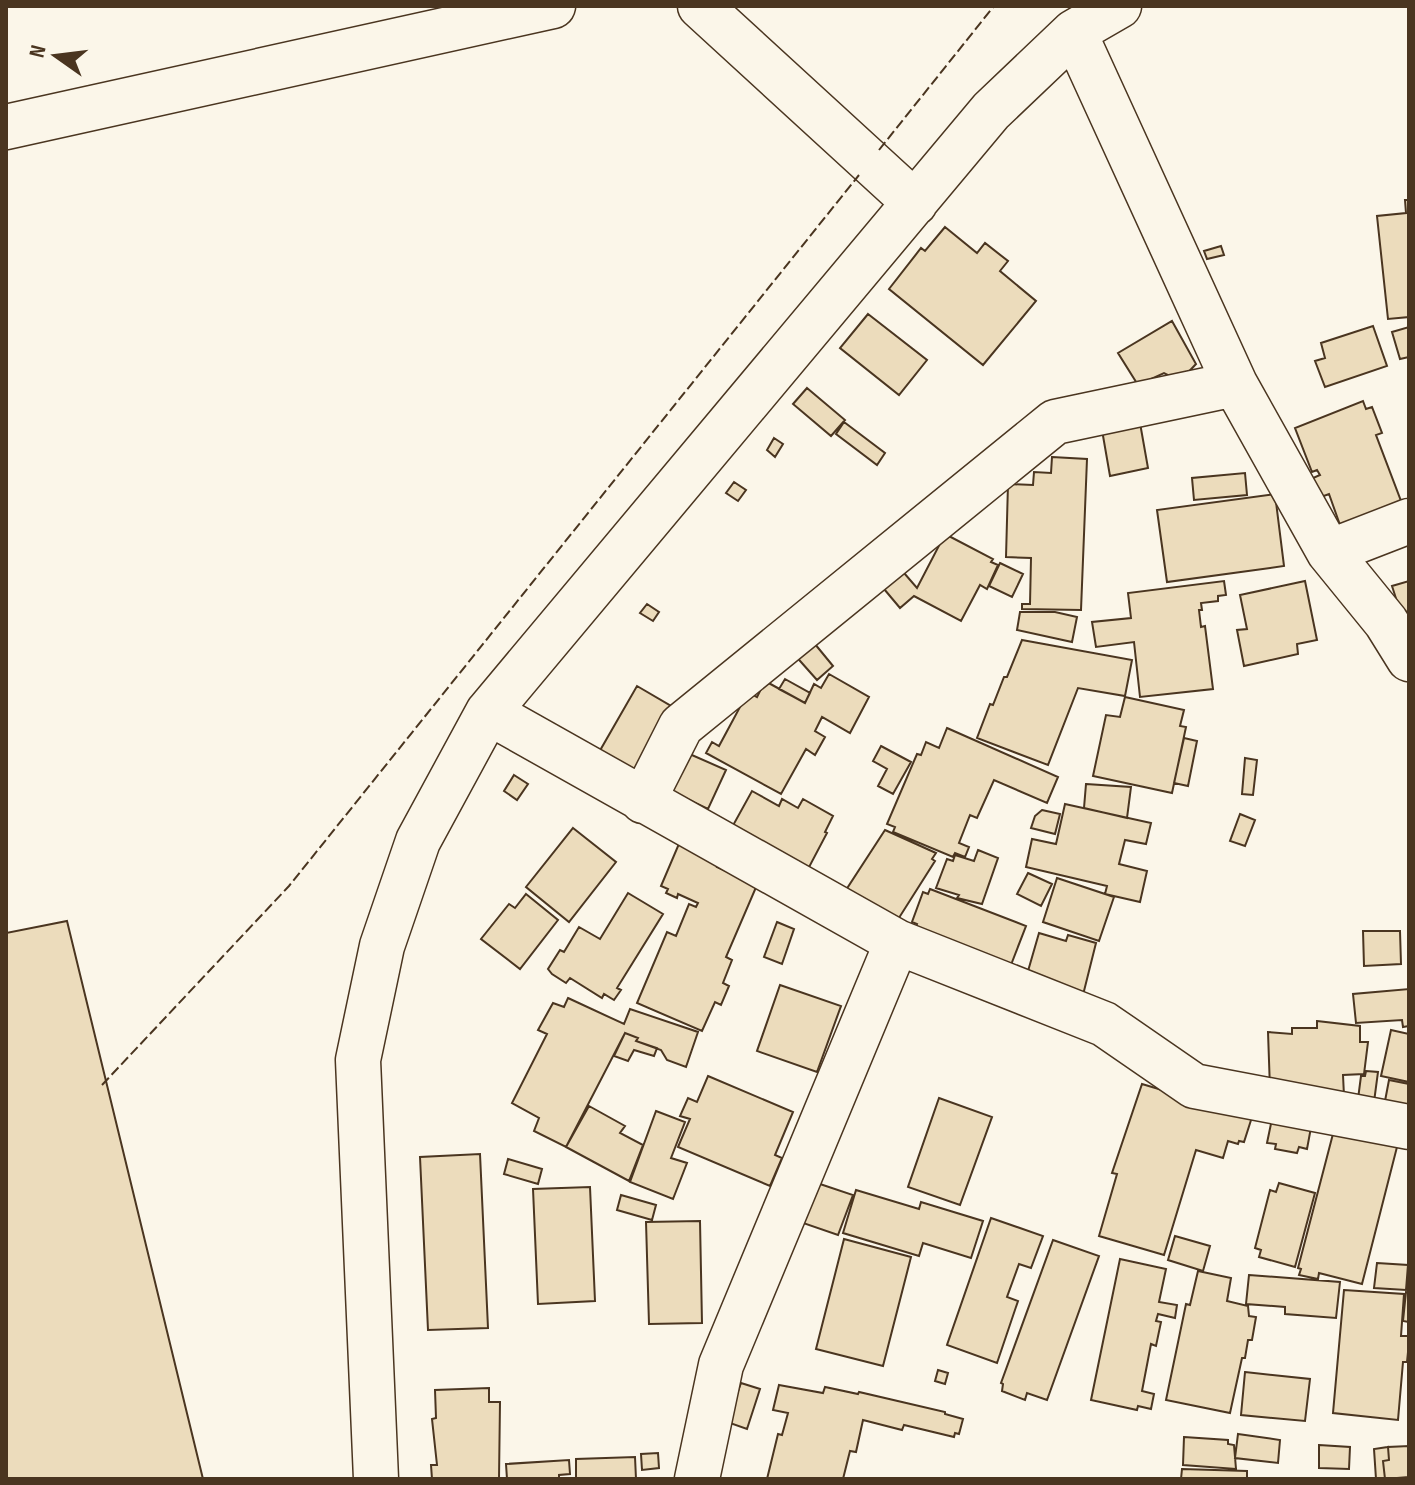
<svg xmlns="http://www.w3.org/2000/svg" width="1415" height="1485" viewBox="0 0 1415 1485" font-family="'Sofia Sans Condensed',sans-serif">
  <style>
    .building { fill: #ecdcbc; stroke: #4a3520; stroke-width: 2 }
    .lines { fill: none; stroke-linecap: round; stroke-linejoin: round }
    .minor-casing { stroke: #4a3520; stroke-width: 47 }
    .minor { stroke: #fbf6e9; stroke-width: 44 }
    .fence { stroke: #4a3520; stroke-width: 2; stroke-dasharray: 10 4; stroke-linecap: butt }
  </style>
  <rect width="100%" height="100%" fill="#fbf6e9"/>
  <!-- building -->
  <path class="building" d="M 1405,200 L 1409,200 L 1409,317 L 1388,319 L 1377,216 L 1406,213 Z
    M 945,227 L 977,253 L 985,243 L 1008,261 L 1000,271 L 1036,301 L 983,365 L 889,289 L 921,248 L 925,251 Z
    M 1221,246 L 1224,255 L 1207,259 L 1204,251 Z
    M 868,314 L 927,360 L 899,395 L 840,348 Z
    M 1172,321 L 1196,364 L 1180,381 L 1164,373 L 1138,385 L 1118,353 Z
    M 1373,326 L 1387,366 L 1325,387 L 1315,361 L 1325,358 L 1321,343 Z
    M 1409,327 L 1409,357 L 1400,359 L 1392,332 Z
    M 807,388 L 845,420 L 831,436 L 793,404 Z
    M 1363,401 L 1366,409 L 1372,407 L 1382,433 L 1376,435 L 1401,501 L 1340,525 L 1329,494 L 1321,497 L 1313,478 L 1320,475 L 1317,470 L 1312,472 L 1295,428 Z
    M 844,422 L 885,453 L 877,465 L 836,434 Z
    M 1140,423 L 1148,468 L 1110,476 L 1102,430 Z
    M 774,438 L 783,444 L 775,457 L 767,450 Z
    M 1052,457 L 1087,459 L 1081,610 L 1022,609 L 1022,604 L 1030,604 L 1031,558 L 1006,557 L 1008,484 L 1033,485 L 1034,472 L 1051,473 Z
    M 1245,473 L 1247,495 L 1194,500 L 1192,478 Z
    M 734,482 L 746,490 L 738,501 L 726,493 Z
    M 1275,494 L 1284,566 L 1167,582 L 1157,510 Z
    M 945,534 L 993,559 L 991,562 L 998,565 L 987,589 L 980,585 L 961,621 L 914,596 L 900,608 L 879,583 L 898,566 L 917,588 Z
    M 1000,563 L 1023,574 L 1012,597 L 989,586 Z
    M 1224,581 L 1226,595 L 1218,596 L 1218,601 L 1201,603 L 1202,610 L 1199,610 L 1201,627 L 1205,626 L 1213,689 L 1140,697 L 1134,642 L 1096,647 L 1092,622 L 1131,618 L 1128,593 Z
    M 1305,581 L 1317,640 L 1297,644 L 1298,654 L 1244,666 L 1237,630 L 1247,629 L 1240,595 Z
    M 1409,581 L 1409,611 L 1401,614 L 1392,586 Z
    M 647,604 L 659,612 L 653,621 L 640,613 Z
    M 1020,612 L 1055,612 L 1077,617 L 1072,642 L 1017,630 Z
    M 810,638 L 833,666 L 817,680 L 793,653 Z
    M 1022,640 L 1132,660 L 1125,696 L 1078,688 L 1048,765 L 977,738 L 990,704 L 993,705 L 1004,677 L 1007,677 Z
    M 829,674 L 869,697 L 850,733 L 822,717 L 815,731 L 825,737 L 815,755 L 806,749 L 781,794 L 706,753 L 712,742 L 719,746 L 748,692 L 757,697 L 765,681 L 805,703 L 814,684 L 821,688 Z
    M 785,679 L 810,693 L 805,703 L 779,689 Z
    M 637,686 L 671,706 L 635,775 L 598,754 Z
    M 1125,697 L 1184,710 L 1180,726 L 1186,727 L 1172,793 L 1093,776 L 1106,715 L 1120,717 Z
    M 947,728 L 1058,777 L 1047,803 L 994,780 L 977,818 L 970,815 L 959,843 L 969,847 L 965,857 L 955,853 L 953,857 L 893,832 L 895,827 L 887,824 L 917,754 L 921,755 L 926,742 L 939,748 Z
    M 1184,738 L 1197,741 L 1188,786 L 1174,783 Z
    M 881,746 L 911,762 L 893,794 L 878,786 L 887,769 L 873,761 Z
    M 685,752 L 726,770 L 708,809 L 668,790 Z
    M 1245,758 L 1257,760 L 1253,795 L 1242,794 Z
    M 514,775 L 528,784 L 517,800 L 504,791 Z
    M 1086,784 L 1131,787 L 1127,818 L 1084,808 Z
    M 752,791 L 779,806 L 782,799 L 798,808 L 803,799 L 833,816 L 825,832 L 827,833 L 807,871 L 731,829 Z
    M 1065,804 L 1151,823 L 1146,844 L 1125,840 L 1119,864 L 1147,871 L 1140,902 L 1105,894 L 1107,886 L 1026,867 L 1032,839 L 1056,844 Z
    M 1042,810 L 1060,814 L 1055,834 L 1031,828 L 1035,816 Z
    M 1240,814 L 1255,820 L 1245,846 L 1230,841 Z
    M 573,828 L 616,862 L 569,922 L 526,887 Z
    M 885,830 L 936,853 L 932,859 L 935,861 L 897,921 L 846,890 Z
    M 681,839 L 722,857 L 717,867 L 757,885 L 726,957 L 732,960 L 723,983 L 729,986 L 721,1005 L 715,1002 L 702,1031 L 637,1003 L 667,932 L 676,936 L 689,904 L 696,907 L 698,903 L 678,894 L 677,898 L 666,893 L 668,889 L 661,886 Z
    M 978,850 L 998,858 L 982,904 L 957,898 L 959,895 L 936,888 L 947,859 L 953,861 L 955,855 L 974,861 Z
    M 1028,873 L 1052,884 L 1041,906 L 1017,894 Z
    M 1057,878 L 1114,897 L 1099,941 L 1043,922 Z
    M 930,889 L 1026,926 L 1009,970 L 913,933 L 917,924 L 912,922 L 923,892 L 928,894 Z
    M 628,893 L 663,914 L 617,988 L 621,990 L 614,1000 L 604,994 L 602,998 L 570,978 L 566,983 L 552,974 L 548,969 L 560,950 L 564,952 L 579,927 L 600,939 Z
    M 526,894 L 558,920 L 520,969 L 481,939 L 509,904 L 515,908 Z
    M 67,921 L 203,1479 L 6,1479 L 6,933 Z
    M 777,922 L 794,929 L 782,964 L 764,957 Z
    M 1363,931 L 1400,931 L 1401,964 L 1364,966 Z
    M 1039,933 L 1066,941 L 1068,935 L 1096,943 L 1083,995 L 1026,978 Z
    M 780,985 L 841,1006 L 817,1072 L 757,1051 Z
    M 1409,989 L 1409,1026 L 1403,1027 L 1402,1020 L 1356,1023 L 1353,994 Z
    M 568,998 L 624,1024 L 630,1009 L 698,1032 L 686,1067 L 667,1060 L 661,1050 L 636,1041 L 638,1038 L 625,1033 L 566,1147 L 534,1131 L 539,1118 L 512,1103 L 547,1034 L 538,1030 L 553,1003 L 564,1007 Z
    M 1317,1021 L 1360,1026 L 1360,1042 L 1368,1042 L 1364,1074 L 1343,1075 L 1344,1096 L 1270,1089 L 1268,1032 L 1292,1034 L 1292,1028 L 1317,1028 Z
    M 1391,1030 L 1409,1034 L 1409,1082 L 1381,1076 Z
    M 625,1033 L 638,1038 L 636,1041 L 657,1048 L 654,1056 L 634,1050 L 628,1061 L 614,1056 Z
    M 1366,1071 L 1378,1072 L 1374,1102 L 1358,1099 L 1361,1076 L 1365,1076 Z
    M 708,1076 L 793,1112 L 775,1155 L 782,1158 L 770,1186 L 678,1147 L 690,1119 L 680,1116 L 688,1098 L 697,1102 Z
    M 1389,1080 L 1409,1084 L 1409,1106 L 1385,1101 Z
    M 1142,1084 L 1252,1117 L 1244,1142 L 1239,1141 L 1238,1144 L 1228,1141 L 1223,1158 L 1196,1150 L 1164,1255 L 1099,1236 L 1117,1174 L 1112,1173 Z
    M 939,1098 L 992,1117 L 960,1205 L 908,1187 Z
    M 589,1106 L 625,1126 L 620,1133 L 643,1145 L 629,1181 L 566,1147 Z
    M 656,1111 L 685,1122 L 671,1158 L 687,1163 L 673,1199 L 630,1182 Z
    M 1273,1114 L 1312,1122 L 1307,1149 L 1299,1147 L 1297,1153 L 1275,1149 L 1276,1144 L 1267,1143 Z
    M 1334,1130 L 1397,1147 L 1362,1284 L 1319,1273 L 1318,1279 L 1299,1275 L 1301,1269 L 1298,1268 Z
    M 480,1154 L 488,1328 L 428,1330 L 420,1157 Z
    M 508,1159 L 542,1169 L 538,1184 L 504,1174 Z
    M 817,1183 L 853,1195 L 838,1235 L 803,1223 Z
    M 1279,1183 L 1315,1193 L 1295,1267 L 1259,1257 L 1261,1250 L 1255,1248 L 1270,1190 L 1276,1192 Z
    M 590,1187 L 595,1301 L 538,1304 L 533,1189 Z
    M 856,1190 L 919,1209 L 921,1202 L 983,1221 L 971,1258 L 923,1243 L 919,1256 L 843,1233 Z
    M 621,1195 L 656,1205 L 652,1220 L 617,1210 Z
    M 991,1218 L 1043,1236 L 1031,1268 L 1019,1264 L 1007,1297 L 1018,1301 L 997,1363 L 947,1345 Z
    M 700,1221 L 702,1323 L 649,1324 L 646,1222 Z
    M 1175,1236 L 1210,1246 L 1203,1271 L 1168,1260 Z
    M 844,1239 L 911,1257 L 883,1366 L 816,1349 Z
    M 1053,1240 L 1099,1256 L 1047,1400 L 1027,1393 L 1025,1400 L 1002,1391 L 1003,1384 L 1001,1383 Z
    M 1120,1259 L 1166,1269 L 1159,1302 L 1177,1305 L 1175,1318 L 1158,1314 L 1156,1321 L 1161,1322 L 1156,1346 L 1151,1344 L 1142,1391 L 1154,1394 L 1151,1409 L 1138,1406 L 1137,1410 L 1091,1400 Z
    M 1377,1263 L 1408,1265 L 1406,1290 L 1374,1288 Z
    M 1198,1271 L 1231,1278 L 1227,1301 L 1248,1306 L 1249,1316 L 1256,1317 L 1252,1340 L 1248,1340 L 1245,1358 L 1242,1358 L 1230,1413 L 1166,1400 L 1186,1304 L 1190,1305 Z
    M 1249,1275 L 1340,1282 L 1336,1318 L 1285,1314 L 1285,1307 L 1246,1304 Z
    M 1344,1290 L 1404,1294 L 1401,1336 L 1409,1336 L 1409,1342 L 1407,1362 L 1403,1362 L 1398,1420 L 1333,1413 Z
    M 1406,1292 L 1409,1293 L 1409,1322 L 1403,1321 Z
    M 938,1370 L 948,1373 L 945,1384 L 935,1381 Z
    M 1245,1372 L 1310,1379 L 1305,1421 L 1241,1415 Z
    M 741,1383 L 760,1389 L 747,1429 L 727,1422 Z
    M 779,1385 L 823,1393 L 825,1387 L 858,1394 L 859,1392 L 945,1412 L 945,1414 L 963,1419 L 959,1434 L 955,1433 L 954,1437 L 904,1425 L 902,1430 L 863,1420 L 856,1452 L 850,1451 L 843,1479 L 767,1479 L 778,1434 L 782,1435 L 788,1413 L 773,1410 Z
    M 489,1388 L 489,1402 L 500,1402 L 499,1479 L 432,1479 L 431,1465 L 437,1465 L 432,1419 L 436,1418 L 435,1390 Z
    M 1238,1434 L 1280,1440 L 1278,1463 L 1235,1458 Z
    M 1184,1437 L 1228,1440 L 1228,1444 L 1234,1445 L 1236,1469 L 1183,1465 Z
    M 1319,1445 L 1350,1447 L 1349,1469 L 1319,1468 Z
    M 1409,1446 L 1409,1477 L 1385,1479 L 1383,1461 L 1389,1460 L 1388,1447 Z
    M 1388,1447 L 1389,1460 L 1383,1461 L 1385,1479 L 1376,1479 L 1374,1449 Z
    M 658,1453 L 659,1468 L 642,1470 L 641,1454 Z
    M 635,1457 L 636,1479 L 576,1479 L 576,1459 Z
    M 569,1460 L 570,1474 L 559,1475 L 559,1479 L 507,1479 L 506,1464 Z
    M 1182,1469 L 1247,1471 L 1247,1479 L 1181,1479 Z"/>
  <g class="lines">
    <!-- minor casing -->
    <g class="minor-casing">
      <path id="minor" d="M 700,6 L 915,203
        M 1074,32 L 1235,384 L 1329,552 L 1386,622 L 1409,659
        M 6,127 L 553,6
        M 1329,552 L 1409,521
        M 488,712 L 897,942 L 1104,1024 L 1194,1086 L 1409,1127
        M 643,801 L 681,726 L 1055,422 L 1235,384
        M 376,1479 L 358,1060 L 382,946 L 418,841 L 488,712 L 991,111 L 1074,32 L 1119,6
        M 697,1479 L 721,1365 L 897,942"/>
    </g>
    <!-- minor -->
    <use href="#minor" class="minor"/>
    <!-- fence -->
    <path class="fence" d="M 879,150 L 994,6
      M 102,1085 L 289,886 L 859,175"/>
  </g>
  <!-- border -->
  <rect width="1415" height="1485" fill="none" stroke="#4a3520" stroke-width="16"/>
  <!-- north arrow -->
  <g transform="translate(56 56) rotate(284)" stroke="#fbf6e9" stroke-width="6" paint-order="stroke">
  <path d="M0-6L14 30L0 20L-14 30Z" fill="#4a3520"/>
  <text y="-12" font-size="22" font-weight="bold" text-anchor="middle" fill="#4a3520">N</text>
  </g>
</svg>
